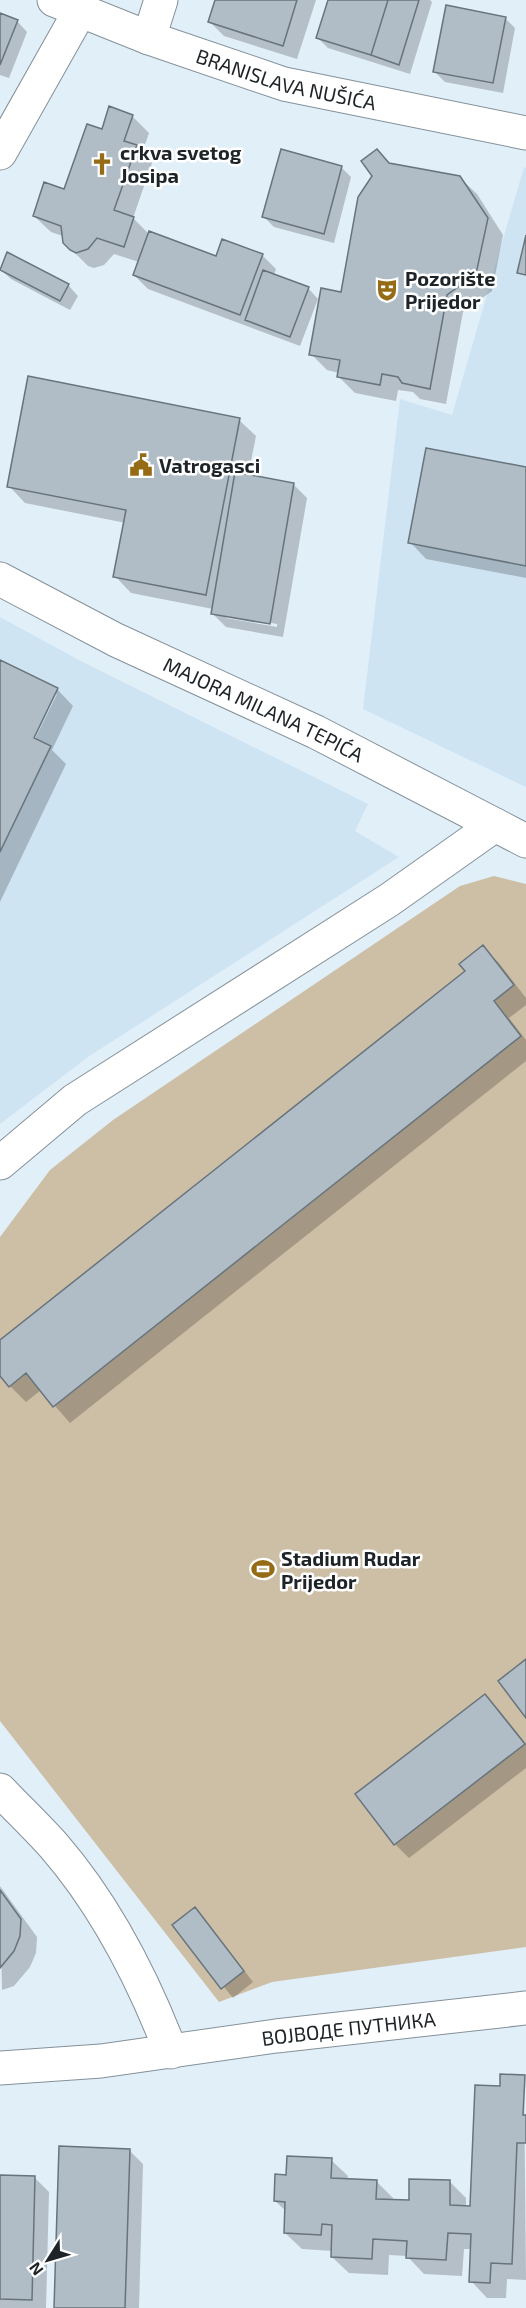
<svg xmlns="http://www.w3.org/2000/svg" width="526" height="2308" viewBox="0 0 526 2308" font-family="'Exo 2',sans-serif">
  <style>
    .built { fill: #cfe4f3 }
    .green { fill: #cdbea6 }
    .shadow { fill: #0003; fill-rule: evenodd }
    .building { fill: #b0bdc7; stroke: #67747c; stroke-width: 1.5 }
    .lines { fill: none; stroke-linecap: round; stroke-linejoin: round }
    .minor-casing { stroke: #84919a; stroke-width: 35 }
    .minor { stroke: #fff; stroke-width: 33 }
    .labels { text-anchor: middle; dominant-baseline: central; stroke-width: 5; stroke-linejoin: round; paint-order: stroke }
    .street-label { font-size: 20px; fill: #1d2326; stroke: #fff }
    .poi-label { font-size: 20px; font-weight: bold; fill: #1d2326; stroke: #fff; text-anchor: start }
  </style>
  <rect width="100%" height="100%" fill="#e1eff9"/>
  <!-- built -->
  <path class="built" d="M 524,167 L 526,168 L 526,787 L 363,709 L 400,399 L 452,415 Z
    M 0,617 L 79,660 L 368,804 L 355,831 L 399,857 L 88,1057 L 0,1124 Z"/>
  <!-- green -->
  <path class="green" d="M 494,876 L 526,884 L 526,1947 L 272,1982 L 219,2002 L 0,1721 L 0,1237 L 50,1170 L 113,1120 L 460,886 Z"/>
  <!-- shadow -->
  <path class="shadow" d="M 214,0 L 316,0 L 297,59 L 224,36 L 210,22 L 216,2 Z
    M 330,0 L 430,0 L 432,2 L 410,74 L 328,48 L 318,38 Z
    M 0,14 L 17,21 L 27,32 L 9,78 L 0,75 Z
    M 505,18 L 515,28 L 503,93 L 445,82 L 435,72 Z
    M 132,116 L 149,133 L 142,153 L 152,163 L 133,218 L 148,233 L 217,258 L 262,255 L 276,269 L 274,275 L 308,288 L 318,299 L 300,346 L 148,289 L 134,275 L 139,262 L 114,254 L 104,265 L 94,268 L 88,266 L 64,242 L 63,236 L 51,232 L 34,216 L 65,191 L 103,131 Z
    M 377,151 L 391,165 L 460,178 L 477,194 L 503,235 L 492,291 L 463,312 L 446,404 L 420,399 L 413,392 L 398,390 L 396,401 L 355,393 L 339,377 L 339,373 L 327,370 L 311,354 L 342,293 L 373,176 Z
    M 341,167 L 351,177 L 334,243 L 274,227 L 264,217 Z
    M 7,255 L 68,285 L 78,296 L 70,310 L 11,279 L 0,269 Z
    M 239,420 L 256,436 L 248,476 L 293,484 L 307,498 L 283,637 L 226,627 L 212,613 L 213,609 L 131,593 L 115,576 L 126,523 L 25,503 L 9,486 ZM 226,615 L 277,624 L 277,627 L 226,618 Z
    M 526,469 L 526,578 L 426,559 L 410,542 Z
    M 0,662 L 57,689 L 73,706 L 52,750 L 66,764 L 0,902 ZM 53,694 L 57,694 L 32,745 L 29,744 Z
    M 482,947 L 499,963 L 526,998 L 526,1005 L 509,1018 L 526,1040 L 526,1061 L 70,1423 L 41,1390 L 26,1402 L 10,1386 L 0,1373 L 0,1342 L 468,972 Z
    M 485,1696 L 499,1710 L 526,1744 L 526,1768 L 409,1858 L 395,1844 Z
    M 0,1886 L 37,1937 L 36,1953 L 30,1967 L 14,1986 L 2,1990 Z
    M 205,1920 L 253,1982 L 233,1998 L 174,1925 Z
    M 524,2076 L 526,2280 L 507,2279 L 506,2298 L 487,2298 L 471,2281 L 472,2249 L 464,2249 L 462,2276 L 424,2274 L 407,2256 L 389,2255 L 388,2275 L 349,2273 L 332,2257 L 333,2251 L 302,2249 L 285,2233 L 286,2211 L 275,2201 L 288,2176 L 331,2160 L 348,2176 L 347,2180 L 376,2181 L 393,2198 L 393,2201 L 410,2202 L 450,2182 L 466,2198 L 466,2208 L 471,2208 L 501,2088 Z
    M 129,2150 L 143,2164 L 139,2308 L 56,2308 Z
    M 0,2177 L 35,2178 L 49,2192 L 46,2308 L 0,2308 Z"/>
  <!-- building -->
  <path class="building" d="M 215,0 L 297,0 L 283,46 L 208,22 Z
    M 328,0 L 388,0 L 371,55 L 316,38 Z
    M 388,0 L 419,0 L 399,65 L 371,55 Z
    M 446,5 L 506,17 L 493,83 L 433,72 Z
    M 0,13 L 18,20 L 0,65 Z
    M 109,106 L 133,115 L 124,141 L 137,145 L 114,210 L 134,217 L 124,247 L 97,238 L 88,249 L 76,253 L 70,250 L 63,243 L 61,226 L 33,216 L 44,182 L 64,189 L 87,124 L 102,129 Z
    M 281,149 L 342,166 L 324,234 L 262,217 Z
    M 377,149 L 389,163 L 460,176 L 488,218 L 476,274 L 447,295 L 430,389 L 402,383 L 398,377 L 382,374 L 380,385 L 337,377 L 340,360 L 309,355 L 321,288 L 341,292 L 358,197 L 372,176 L 361,161 Z
    M 149,231 L 216,256 L 222,239 L 263,254 L 240,315 L 133,275 Z
    M 526,235 L 526,275 L 517,273 Z
    M 7,252 L 69,284 L 60,301 L 0,270 Z
    M 263,270 L 309,287 L 290,337 L 245,320 Z
    M 28,376 L 240,418 L 206,595 L 113,577 L 126,510 L 7,487 Z
    M 426,448 L 526,467 L 526,566 L 408,543 Z
    M 235,472 L 294,483 L 270,624 L 211,614 Z
    M 0,660 L 58,688 L 34,738 L 51,746 L 0,852 Z
    M 483,945 L 514,985 L 494,1001 L 521,1036 L 53,1407 L 26,1373 L 9,1387 L 0,1376 L 0,1340 L 465,971 L 459,964 Z
    M 526,1659 L 526,1718 L 498,1681 Z
    M 485,1694 L 525,1744 L 394,1845 L 355,1794 Z
    M 0,1890 L 21,1919 L 20,1936 L 14,1951 L 0,1968 Z
    M 195,1907 L 244,1971 L 221,1989 L 172,1925 Z
    M 500,2074 L 525,2075 L 523,2115 L 526,2115 L 526,2143 L 517,2143 L 512,2264 L 491,2263 L 490,2283 L 469,2282 L 471,2234 L 448,2233 L 446,2260 L 406,2258 L 407,2241 L 373,2239 L 372,2259 L 331,2257 L 332,2225 L 322,2224 L 321,2235 L 284,2233 L 285,2202 L 274,2201 L 275,2174 L 286,2175 L 287,2156 L 332,2158 L 331,2178 L 377,2180 L 376,2199 L 409,2200 L 409,2179 L 450,2180 L 450,2205 L 470,2206 L 475,2085 L 500,2086 Z
    M 59,2146 L 130,2149 L 125,2308 L 54,2308 Z
    M 0,2175 L 35,2176 L 32,2300 L 0,2299 Z"/>
  <g class="lines">
    <!-- minor casing -->
    <g class="minor-casing">
      <g id="minor">
        <path id="s1" d="M 54,0 L 149,38 L 284,84 L 526,133"/>
        <path d="M 149,38 L 161,0"/>
        <path d="M 0,153 L 80,11"/>
        <path id="s2" d="M 0,579 L 116,640 L 316,732 L 526,841"/>
        <path d="M 0,1163 L 75,1100 L 389,900 L 495,825"/>
        <path d="M 0,1790 C 18,1809 37,1827 54,1846 C 106,1906 143,1979 171,2052"/>
        <path id="s3" d="M 0,2068 L 101,2061 L 276,2036 L 526,2008"/>
      </g>
    </g>
    <!-- minor -->
    <use href="#minor" class="minor"/>
  </g>
  <!-- icons -->
  <defs>
    <g id="church-bare" transform="scale(1.8)"><path d="M-1.2-6h2.4v3.5h3.3v2.4h-3.3V6h-2.4V-.1h-3.3v-2.4h3.3Z" fill="#956b16" stroke="#fff" stroke-width="2.5" paint-order="stroke"/></g>
    <g id="theatre-bare" transform="scale(1.8)"><path d="M-5-5.5Q0-4 5-5.5V0Q5 5 0 6Q-5 5-5 0ZM-3.3-2.5H-1v1.5H-3.3ZM1-2.5H3.3v1.5H1ZM-2.8 1Q0 5.5 2.8 1Z" fill="#956b16" stroke="#fff" stroke-width="2.5" paint-order="stroke"/></g>
    <g id="civic-bare" transform="scale(1.8)"><path d="M-.6-6.5H3V-4.5H.6V-3L4-1V1h2V6H-6V1h2V-1L-.6-3ZM-1.2 2.5V6h2.4V2.5Z" fill="#956b16" stroke="#fff" stroke-width="2.5" paint-order="stroke"/></g>
    <g id="stadium-bare" transform="scale(1.8)"><path d="M0-5a6.5 5 0 1 0 0 10a6.5 5 0 1 0 0-10ZM-3.5-1.8h7v3.6h-7Z" fill="#956b16" stroke="#fff" stroke-width="2.5" paint-order="stroke"/></g>
  </defs>
  <g fill-rule="evenodd">
    <use href="#church-bare" x="102" y="164"/>
    <use href="#theatre-bare" x="387" y="290"/>
    <use href="#civic-bare" x="141" y="465"/>
    <use href="#stadium-bare" x="263" y="1569"/>
  </g>
  <g class="labels">
    <!-- street labels -->
    <g class="street-label">
      <text stroke="none"><textPath href="#s1" startOffset="246">BRANISLAVA NUŠIĆA</textPath></text>
      <text stroke="none"><textPath href="#s2" startOffset="294">MAJORA MILANA TEPIĆA</textPath></text>
      <text stroke="none"><textPath href="#s3" startOffset="351">ВОЈВОДЕ ПУТНИКА</textPath></text>
    </g>
    <!-- poi labels -->
    <g class="poi-label">
      <text x="120" y="152">crkva svetog<tspan x="120" dy="23">Josipa</tspan></text>
      <text x="405" y="278">Pozorište<tspan x="405" dy="23">Prijedor</tspan></text>
      <text x="159" y="465">Vatrogasci</text>
      <text x="281" y="1558">Stadium Rudar<tspan x="281" dy="23">Prijedor</tspan></text>
    </g>
  </g>
  <!-- north arrow -->
  <g transform="translate(48 2260) rotate(233)" stroke="#ffffff" stroke-width="4.5" paint-order="stroke">
  <path d="M0-4.5L10 22L0 15L-10 22Z" fill="#1d2326"/>
  <text y="-9" font-size="16" font-weight="bold" text-anchor="middle" fill="#1d2326">N</text>
  </g>
</svg>
